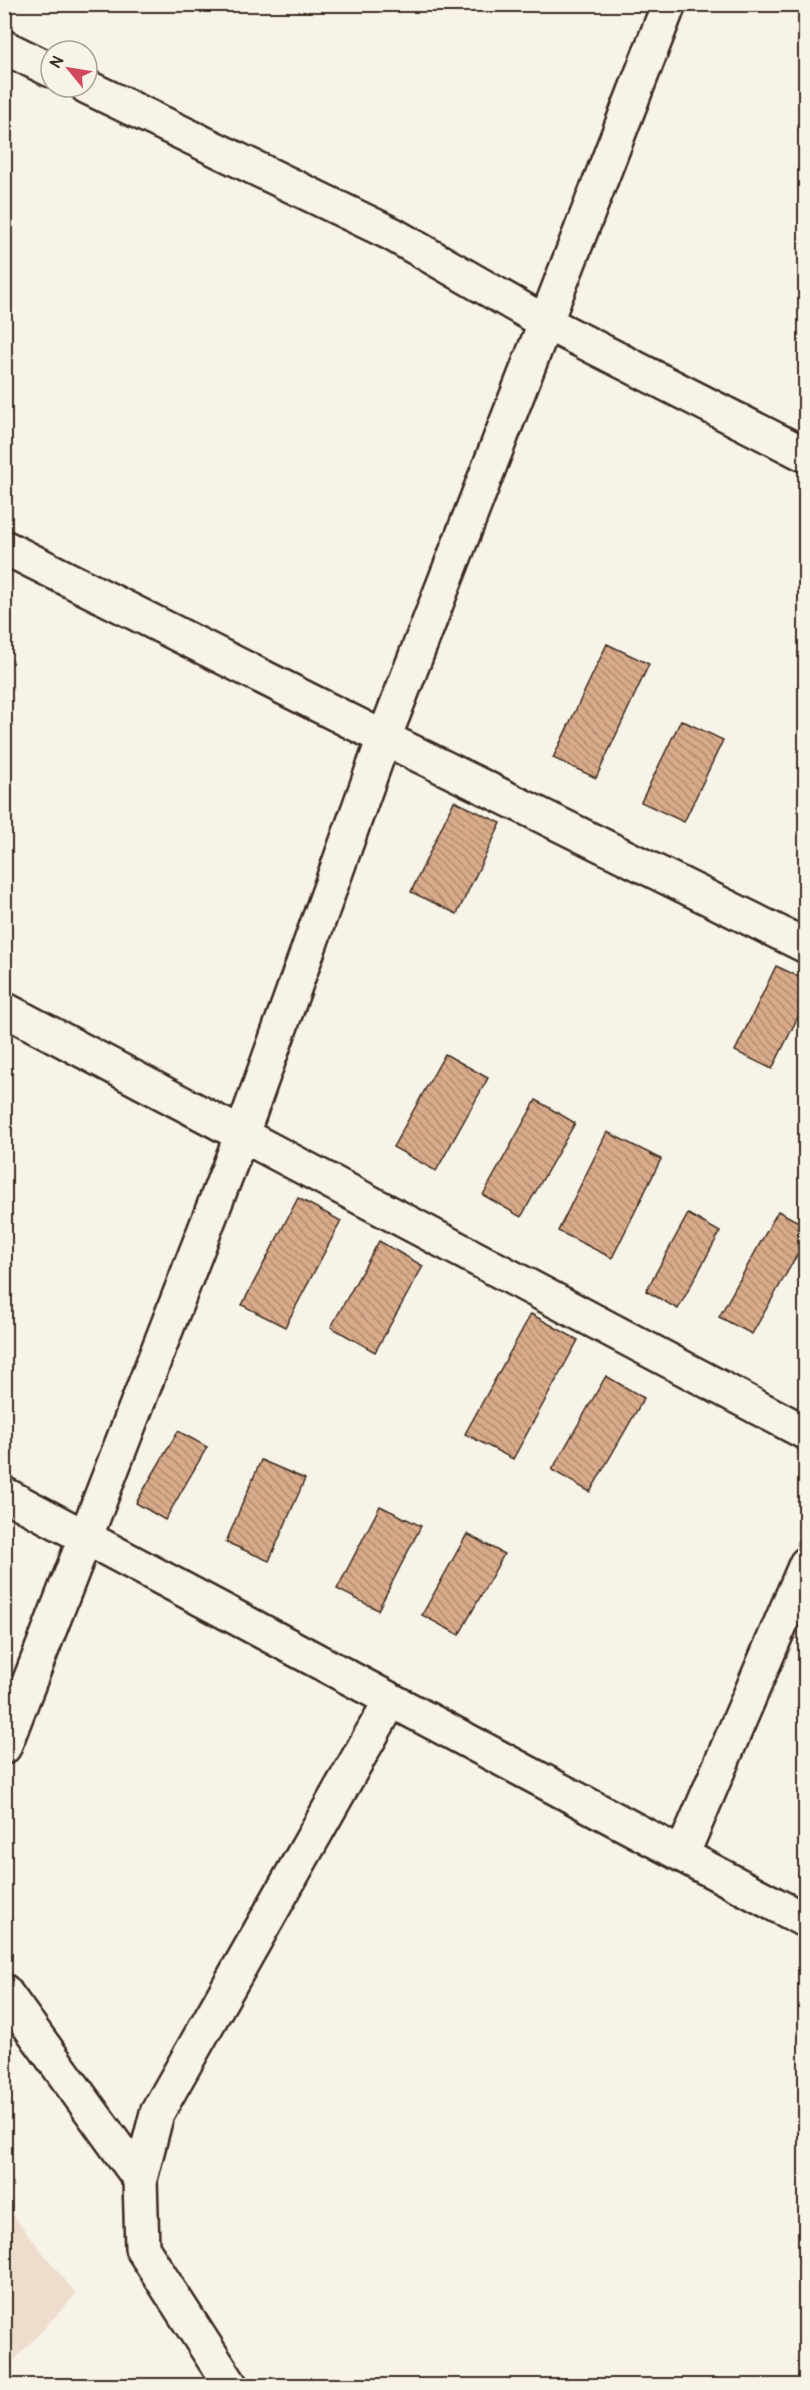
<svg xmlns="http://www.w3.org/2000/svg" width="810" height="2390" viewBox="0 0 810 2390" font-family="Pangolin,sans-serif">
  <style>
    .built { fill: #edc }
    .building { fill: url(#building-back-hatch); stroke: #3b2a1e; stroke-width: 1.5 }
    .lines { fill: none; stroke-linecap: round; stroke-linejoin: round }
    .minor-casing { stroke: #3b2a1e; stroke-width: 38 }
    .minor { stroke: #f7f3e8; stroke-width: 33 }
  </style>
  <defs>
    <pattern id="building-back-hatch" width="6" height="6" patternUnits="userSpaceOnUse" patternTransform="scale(1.5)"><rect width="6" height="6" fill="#d9ab8b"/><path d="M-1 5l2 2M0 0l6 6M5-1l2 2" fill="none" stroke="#b18b71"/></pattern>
  </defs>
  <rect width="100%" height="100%" fill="#f7f3e8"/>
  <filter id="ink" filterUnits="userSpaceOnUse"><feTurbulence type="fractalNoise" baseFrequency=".0167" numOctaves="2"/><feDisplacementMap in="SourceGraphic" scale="12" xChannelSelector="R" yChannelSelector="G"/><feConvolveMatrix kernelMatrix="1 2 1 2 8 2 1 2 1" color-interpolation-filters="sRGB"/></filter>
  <g filter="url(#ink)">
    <!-- built -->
    <path class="built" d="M 4,2204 L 76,2294 L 5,2370 L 4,2370 Z"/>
    <!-- building -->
    <path class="building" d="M 607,644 L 649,664 L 596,778 L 553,758 Z
      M 681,720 L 723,740 L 684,822 L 641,802 Z
      M 454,801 L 501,823 L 457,914 L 411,892 Z
      M 776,966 L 806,980 L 806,1001 L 772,1069 L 735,1051 Z
      M 445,1054 L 488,1078 L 436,1171 L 393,1147 Z
      M 536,1100 L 575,1123 L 521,1217 L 483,1195 Z
      M 607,1132 L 661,1159 L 612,1258 L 558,1231 Z
      M 298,1198 L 341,1221 L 285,1327 L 242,1305 Z
      M 778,1211 L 806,1226 L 806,1239 L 752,1334 L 719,1317 Z
      M 688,1214 L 720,1232 L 678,1309 L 646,1291 Z
      M 379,1241 L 423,1266 L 375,1352 L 331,1327 Z
      M 531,1314 L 578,1340 L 513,1459 L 465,1434 Z
      M 606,1376 L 644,1398 L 590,1492 L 552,1470 Z
      M 178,1431 L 207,1447 L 165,1520 L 136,1503 Z
      M 261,1460 L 305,1479 L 269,1561 L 226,1542 Z
      M 380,1506 L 421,1526 L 378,1610 L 337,1589 Z
      M 467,1534 L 504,1554 L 459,1635 L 422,1615 Z"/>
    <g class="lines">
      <!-- minor casing -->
      <g class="minor-casing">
        <path id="minor" d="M 4,47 L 51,70
          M 87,87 L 392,234 L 545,322 L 806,455
          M 4,547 L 384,738 L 806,946
          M 4,1009 L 806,1433
          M 4,1494 L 806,1921
          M 4,1747 L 242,1134 L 384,738 L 669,4
          M 682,1855 L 806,1564
          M 4,1991 L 140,2179
          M 231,2386 L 142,2248 L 140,2179 L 157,2113 L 391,1700"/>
      </g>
      <!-- minor -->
      <use href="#minor" class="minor"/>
    </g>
  </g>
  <!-- margin -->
  <rect width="810" height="2390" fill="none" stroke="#f7f3e8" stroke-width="24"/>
  <rect x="12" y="12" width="786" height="2366" fill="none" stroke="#3b2a1e" stroke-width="2" filter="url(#ink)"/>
  <!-- north arrow -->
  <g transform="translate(69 69) rotate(300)"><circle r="28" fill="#f7f3e8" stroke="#aca397" stroke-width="1.5"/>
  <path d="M0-4.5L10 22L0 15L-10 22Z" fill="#d1495b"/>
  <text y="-9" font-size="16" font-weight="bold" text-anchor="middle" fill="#3b2a1e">N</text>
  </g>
</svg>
